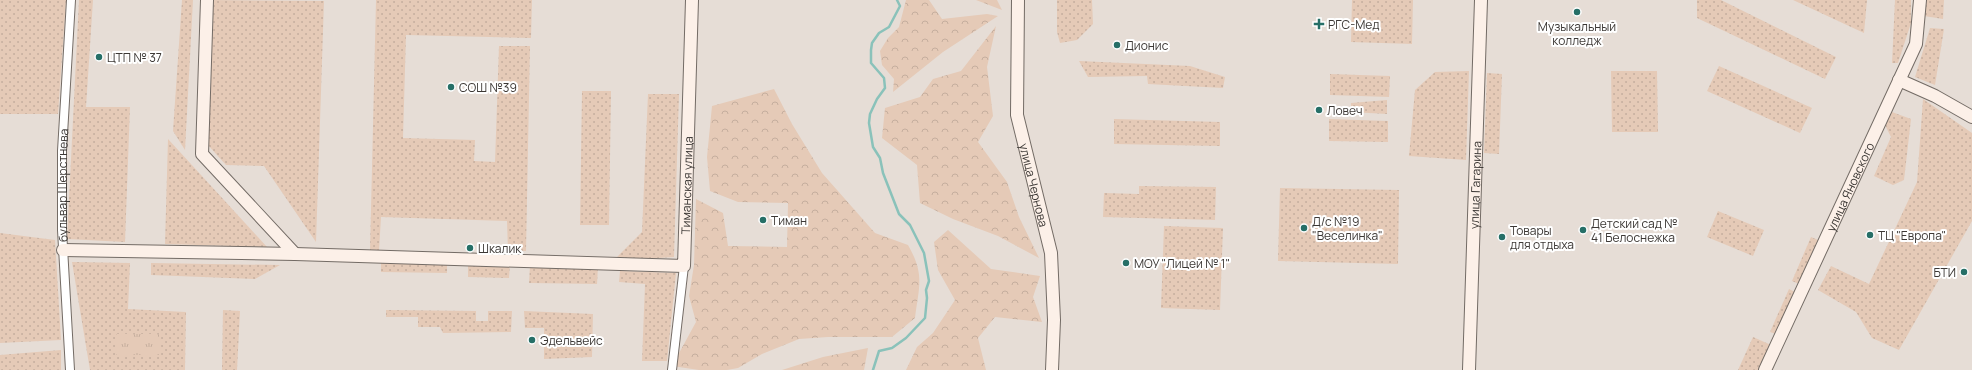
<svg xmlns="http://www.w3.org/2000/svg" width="1972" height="370" font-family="Manrope,sans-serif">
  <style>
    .grass { fill: url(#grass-dots) }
    .forest { fill: url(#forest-crowns) }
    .park { fill: url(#park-tufts) }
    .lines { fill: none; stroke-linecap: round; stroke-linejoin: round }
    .stream { stroke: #8ac2ba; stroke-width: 2.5 }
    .street-casing { stroke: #736b65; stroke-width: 10 }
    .secondary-casing { stroke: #736b65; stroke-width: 14 }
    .street { stroke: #fff; stroke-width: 8 }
    .secondary { stroke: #fcf0e8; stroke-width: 12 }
    .poi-dot { fill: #266f67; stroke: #fff; stroke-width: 1.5 }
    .labels { text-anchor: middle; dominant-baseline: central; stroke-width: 4; stroke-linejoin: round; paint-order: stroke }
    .poi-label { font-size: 12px; fill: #3c3835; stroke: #fff; text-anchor: start }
    .street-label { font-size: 12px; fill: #3c3835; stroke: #fff }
  </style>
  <defs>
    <pattern id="grass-dots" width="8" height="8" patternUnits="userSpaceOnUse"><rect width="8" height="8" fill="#e5cab7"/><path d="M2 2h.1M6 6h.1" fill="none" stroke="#c5ae9e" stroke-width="1.8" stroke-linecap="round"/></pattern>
    <pattern id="forest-crowns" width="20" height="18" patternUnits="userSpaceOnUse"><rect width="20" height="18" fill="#e5cab7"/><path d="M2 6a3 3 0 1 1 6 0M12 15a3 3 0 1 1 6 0" fill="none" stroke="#c5ae9e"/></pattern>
    <pattern id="park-tufts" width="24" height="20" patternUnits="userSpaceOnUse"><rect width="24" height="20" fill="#e5cab7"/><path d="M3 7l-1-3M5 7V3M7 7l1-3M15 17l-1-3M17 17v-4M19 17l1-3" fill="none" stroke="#c5ae9e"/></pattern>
  </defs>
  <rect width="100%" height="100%" fill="#e6ddd6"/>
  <g class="grass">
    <polygon points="0,0 66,0 58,114 0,114"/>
    <polygon points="79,0 93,0 86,107 130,107 125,242 67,239"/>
    <polygon points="182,0 193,0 185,150 173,131"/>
    <polygon points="211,0 324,1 316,242 264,166 226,165 207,144"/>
    <polygon points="376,0 532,0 531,38 406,35 403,138 475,140 474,161 495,162 499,46 530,46 526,251 508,251 507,221 381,217 379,251 370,251"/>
    <polygon points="1057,0 1092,0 1093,24 1077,40 1060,43 1057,32"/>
    <polygon points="1352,0 1413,0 1412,44 1351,42"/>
    <polygon points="1697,0 1721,0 1836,57 1825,79 1697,18"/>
    <polygon points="1793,0 1867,0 1864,33"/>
    <polygon points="1895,0 1911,0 1911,23 1898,63 1892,63"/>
    <polygon points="1925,0 1944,0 1943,19 1924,16"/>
    <polygon points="1930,28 1944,29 1935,85 1915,77"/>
    <polygon points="1079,61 1190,66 1225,77 1223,88 1148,84 1147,76 1088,77"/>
    <polygon points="1719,66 1812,108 1800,133 1707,91"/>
    <polygon points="1469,71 1466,160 1409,156 1415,90 1435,72"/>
    <polygon points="1611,71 1657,71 1658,132 1612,132"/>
    <polygon points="1487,73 1502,74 1499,154 1484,153"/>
    <polygon points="1330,74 1390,76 1389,97 1330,95"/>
    <polygon points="582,91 611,91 609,225 580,225"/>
    <polygon points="648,94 679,94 674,257 613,261 642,232"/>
    <polygon points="1923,99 1972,133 1972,221 1899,350 1872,338 1856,312 1818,290 1831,266 1869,284 1917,182"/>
    <polygon points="1387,100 1387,114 1351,112 1351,103"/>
    <polygon points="1892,112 1911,119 1904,180 1893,185 1874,176 1891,137 1885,125"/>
    <polygon points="1114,119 1220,122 1220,146 1114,144"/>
    <polygon points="1329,119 1388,121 1388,142 1329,141"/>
    <polygon points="168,139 267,247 165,244"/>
    <polygon points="1139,186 1216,187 1215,220 1103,217 1104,193 1139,194"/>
    <polygon points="1280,188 1399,190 1398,264 1278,261"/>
    <polygon points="1718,211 1764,230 1753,256 1707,237"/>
    <polygon points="1164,226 1223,228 1220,310 1161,308"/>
    <polygon points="0,233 55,240 61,340 0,343"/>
    <polygon points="1811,237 1818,240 1799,284 1792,281"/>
    <polygon points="72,262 130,263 128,309 186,312 185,370 90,370"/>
    <polygon points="381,262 447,263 447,273 381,272"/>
    <polygon points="468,262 510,264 509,278 468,277"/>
    <polygon points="151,263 280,265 255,279 151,275"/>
    <polygon points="530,266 598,267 597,284 529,283"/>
    <polygon points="620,271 676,273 667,361 642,361 645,284 619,282"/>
    <polygon points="1789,289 1795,292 1776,334 1770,332"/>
    <polygon points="223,310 240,311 237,370 222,370"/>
    <polygon points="386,310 476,311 476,321 488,321 488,311 512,311 511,332 443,333 440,327 418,327 418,317 386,317"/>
    <polygon points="524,311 593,314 592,357 544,359 544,328 525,328"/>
    <polygon points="1753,337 1771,345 1760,370 1738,370"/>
    <polygon points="61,350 61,370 0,370 0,355"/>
  </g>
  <g class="forest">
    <polygon points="906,0 929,0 942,19 987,14 998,16 943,52 893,92 894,79 882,65 880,51 888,38 899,27"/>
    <polygon points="976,0 997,0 1002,10"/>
    <polygon points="996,26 987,67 993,116 978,142 1007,182 1019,217 1039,258 998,236 953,219 920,203 917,165 882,138 885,108 920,97 933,79 961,71"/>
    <path d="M774,89L792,124L822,173L875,233L908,245C925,275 919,285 915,318L892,337H828L799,339L762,354L738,368L727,370H699L672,366L696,322L689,296L694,265L696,199L723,213L728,246L787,247L788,203L738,202L710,191L707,157L712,106Z"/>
    <polygon points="948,230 991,269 1040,276 1033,297 1042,322 995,317 978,338 986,370 906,370 917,347 933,333 955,300 938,270 934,242"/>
    <polygon points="868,348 864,370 782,370 823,357"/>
  </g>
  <rect class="park" x="116" y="334" width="43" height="21"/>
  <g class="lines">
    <polyline class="stream" points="873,370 879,351 892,348 906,338 925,318 927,298 926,290 929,281 924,253 910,225 899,214 883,173 880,158 873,147 869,123 870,114 877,99 885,88 884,78 871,63 871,50 872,43 879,33 889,27 900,6 897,0"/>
    <g class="street-casing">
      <g id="street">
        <path id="s1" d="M70,370L62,230V151L71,0"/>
        <polyline points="672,370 684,266"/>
      </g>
    </g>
    <g class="secondary-casing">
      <g id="secondary">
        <polyline points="207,0 202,154 295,254"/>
        <path id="s2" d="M1018,0L1017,115L1051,253L1054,320L1052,370"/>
        <polyline points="1899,80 1935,96 1972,117"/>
        <path id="s3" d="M63,250L295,254L684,266L692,0"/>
        <path id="s4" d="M1469,370L1481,0"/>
        <path id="s5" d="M1765,370L1916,44L1920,0"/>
      </g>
    </g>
    <use href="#street" class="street"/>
    <use href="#secondary" class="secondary"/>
  </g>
  <g class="poi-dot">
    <circle cx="1577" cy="12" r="4"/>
    <path d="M1317 18h4v4h4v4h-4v4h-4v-4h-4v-4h4z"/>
    <circle cx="1117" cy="45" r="4"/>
    <circle cx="99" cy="57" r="4"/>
    <circle cx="451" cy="87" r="4"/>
    <circle cx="1319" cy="110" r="4"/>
    <circle cx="763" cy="220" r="4"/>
    <circle cx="1304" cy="228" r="4"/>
    <circle cx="1583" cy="230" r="4"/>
    <circle cx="1870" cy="235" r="4"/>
    <circle cx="1502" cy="237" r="4"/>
    <circle cx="470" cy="248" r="4"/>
    <circle cx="1126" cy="263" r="4"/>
    <circle cx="1964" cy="272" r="4"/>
    <circle cx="532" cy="340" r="4"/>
  </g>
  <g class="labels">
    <g class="poi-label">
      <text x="1328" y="24">РГС-Мед</text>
      <text x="1577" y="26" text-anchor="middle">Музыкальный<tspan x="1577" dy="14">колледж</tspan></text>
      <text x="1125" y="45">Дионис</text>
      <text x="107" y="57">ЦТП № 37</text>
      <text x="459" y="87">СОШ №39</text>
      <text x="1327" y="110">Ловеч</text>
      <text x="771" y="220">Тиман</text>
      <text x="1312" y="221">Д/с №19<tspan x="1312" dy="14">"Веселинка"</tspan></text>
      <text x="1591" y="223">Детский сад №<tspan x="1591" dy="14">41 Белоснежка</tspan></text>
      <text x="1510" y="230">Товары<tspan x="1510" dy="14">для отдыха</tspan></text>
      <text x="1878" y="235">ТЦ "Европа"</text>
      <text x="478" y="248">Шкалик</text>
      <text x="1134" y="263">МОУ "Лицей № 1"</text>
      <text x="1956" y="272" text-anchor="end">БТИ</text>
      <text x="540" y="340">Эдельвейс</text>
    </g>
    <g class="street-label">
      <text stroke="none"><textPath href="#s1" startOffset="185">бульвар Шерстнева</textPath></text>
      <text stroke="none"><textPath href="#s3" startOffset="702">Тиманская улица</textPath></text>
      <text stroke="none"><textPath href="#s2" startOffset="187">улица Чернова</textPath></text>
      <text stroke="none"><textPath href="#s4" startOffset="185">улица Гагарина</textPath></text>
      <text stroke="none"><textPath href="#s5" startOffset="202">улица Яновского</textPath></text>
    </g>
  </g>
</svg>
